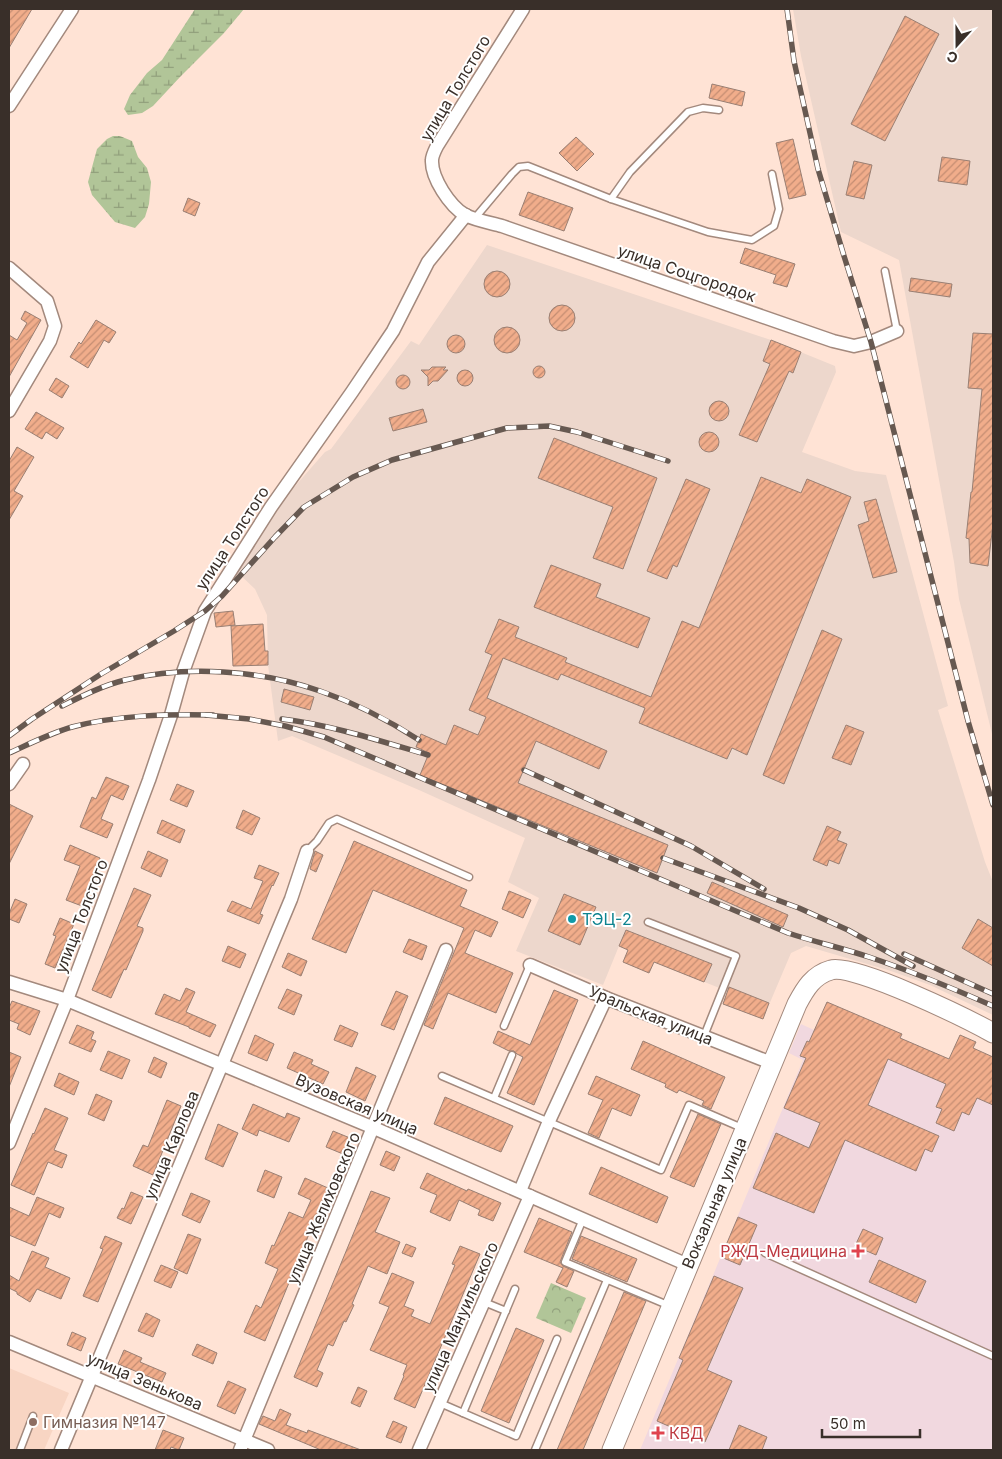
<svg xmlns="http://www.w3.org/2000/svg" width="1002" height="1459" font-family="Inter,sans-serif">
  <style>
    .built { fill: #f8d5c3 }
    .industrial { fill: #edd7cc }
    .medical { fill: #f1d8df }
    .wetland { fill: url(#wetland-marsh) }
    .park { fill: url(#park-crowns) }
    .building { fill: url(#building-hatch); stroke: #997f73 }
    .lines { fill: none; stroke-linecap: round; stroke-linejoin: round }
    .lane-casing { stroke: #a3897d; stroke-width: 9 }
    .street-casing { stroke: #a3897d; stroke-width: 15 }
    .secondary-casing { stroke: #a3897d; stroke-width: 21 }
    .lane { stroke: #fff; stroke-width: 6 }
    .street { stroke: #fff; stroke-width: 12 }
    .secondary { stroke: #fff; stroke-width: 19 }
    .rail-casing { stroke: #675951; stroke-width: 5.5 }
    .rail { stroke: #fff; stroke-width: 4; stroke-dasharray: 11; stroke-linecap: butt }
    .culture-dot { fill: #0f9aa8; stroke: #fff; stroke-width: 2 }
    .health-dot { fill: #e0444e; stroke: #fff; stroke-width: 2 }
    .education-dot { fill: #8d6e63; stroke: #fff; stroke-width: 2 }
    .labels { text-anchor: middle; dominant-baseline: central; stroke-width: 4; stroke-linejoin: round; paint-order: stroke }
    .street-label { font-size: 16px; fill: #392f29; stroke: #fff }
    .culture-label { font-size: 16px; fill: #0d838f; stroke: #fff; text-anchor: start }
    .health-label { font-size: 16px; fill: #be3a42; stroke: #fff; text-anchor: end }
    .education-label { font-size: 16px; fill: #785e54; stroke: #fff; text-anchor: start }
  </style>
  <defs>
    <pattern id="wetland-marsh" width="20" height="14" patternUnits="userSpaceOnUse" patternTransform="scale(1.25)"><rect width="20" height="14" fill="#b1c598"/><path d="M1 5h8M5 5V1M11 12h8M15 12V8" fill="none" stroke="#91a07c"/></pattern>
    <pattern id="park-crowns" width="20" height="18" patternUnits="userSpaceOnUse" patternTransform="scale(1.25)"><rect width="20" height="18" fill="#b1c598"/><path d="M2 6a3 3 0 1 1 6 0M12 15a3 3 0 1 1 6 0" fill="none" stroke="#91a07c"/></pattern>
    <pattern id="building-hatch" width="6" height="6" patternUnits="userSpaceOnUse" patternTransform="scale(1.25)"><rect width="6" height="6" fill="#f1ad8b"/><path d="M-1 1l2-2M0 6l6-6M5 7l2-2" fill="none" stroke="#c48d72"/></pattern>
  </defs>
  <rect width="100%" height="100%" fill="#ffe3d5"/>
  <polygon class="built" points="9,1368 69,1393 44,1450 9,1450"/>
  <g class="industrial">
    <polygon points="793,9 993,9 993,738 959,599 954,562 899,260 841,232 801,56"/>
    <polygon points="487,245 771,340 835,366 836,372 802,452 855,471 886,475 948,706 938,710 985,862 993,882 993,1015 930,985 891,971 806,946 791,953 763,1019 723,1004 727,992 722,989 654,962 649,973 623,962 628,950 619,946 603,985 516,951 539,898 508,882 525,838 419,790 292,736 278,741 268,665 267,615 255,589 236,571 275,509 325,452 331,449 411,341 419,345"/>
  </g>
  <polygon class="medical" points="827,1002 902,1034 901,1038 993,1078 993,1450 640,1450 803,1060 789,1053 801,1024 814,1030"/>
  <g class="wetland">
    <polygon points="195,9 244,9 224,33 180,77 153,106 142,113 128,115 124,109 130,95 147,73 162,60"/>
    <polygon points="113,136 120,136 132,141 138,157 147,168 151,182 149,204 145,217 135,228 115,222 92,195 88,182 97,149 107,139"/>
  </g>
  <polygon class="park" points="551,1283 586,1298 571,1333 536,1318"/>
  <g class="building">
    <polygon points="9,9 32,9 9,48"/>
    <polygon points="905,16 939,34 885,141 851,124"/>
    <polygon points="712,84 745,92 742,106 709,98"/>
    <polygon points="576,137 594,154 577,171 559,153"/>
    <polygon points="793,139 806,195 789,199 776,143"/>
    <polygon points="942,157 970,161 967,185 938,181"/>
    <polygon points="854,161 872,165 864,199 846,195"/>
    <polygon points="528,192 573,208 564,231 519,215"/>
    <polygon points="188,198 200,203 195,216 183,211"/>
    <polygon points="745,248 795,264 787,287 773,283 776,275 740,263"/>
    <circle cx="497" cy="284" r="13"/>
    <polygon points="911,278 952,284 950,297 909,291"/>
    <circle cx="562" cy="318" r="13"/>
    <polygon points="25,311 41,320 9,377 9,335 17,340 27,323 21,319"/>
    <polygon points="96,320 116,332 109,343 104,340 88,368 70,357 79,342 81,344"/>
    <circle cx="507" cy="340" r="13"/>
    <polygon points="973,333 993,334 993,524 988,566 970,563 969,539 966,538 971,492 972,492 982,389 968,388"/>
    <circle cx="456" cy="344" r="9"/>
    <polygon points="771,340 801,352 793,373 789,371 757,442 739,435 770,364 763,361"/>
    <circle cx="539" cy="372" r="6"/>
    <polygon points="432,367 446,367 443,370 448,370 438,381 433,381 428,386 428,377 421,370 429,370"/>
    <circle cx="465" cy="378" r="8"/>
    <circle cx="403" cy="382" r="7"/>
    <polygon points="56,378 69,386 62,398 49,390"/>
    <circle cx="719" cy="411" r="10"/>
    <polygon points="423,409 427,422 393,431 389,418"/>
    <polygon points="36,412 64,428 57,439 46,432 42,439 25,429"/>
    <circle cx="709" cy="442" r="10"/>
    <polygon points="554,438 657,478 623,569 593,558 613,507 538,478"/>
    <polygon points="17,447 34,457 14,491 23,496 9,520 9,461"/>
    <polygon points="761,477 801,493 807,479 851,497 747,755 732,748 727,759 639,723 645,708 561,674 558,680 503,658 487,698 607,751 599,769 536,741 518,783 668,845 657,873 420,775 429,753 416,747 421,734 446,745 454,725 478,735 486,717 469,710 492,655 485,652 499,619 519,627 515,637 567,658 565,662 651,697 682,621 699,628"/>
    <polygon points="686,479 710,489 677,567 673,565 667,579 647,571"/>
    <polygon points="876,499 897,572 873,578 858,525 869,521 864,502"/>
    <polygon points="551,565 601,584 596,597 650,618 638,648 534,607"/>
    <polygon points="233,611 235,625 216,627 214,613"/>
    <polygon points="263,624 265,651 268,651 268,665 233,666 231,626"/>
    <polygon points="822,630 842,639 784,784 763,775"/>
    <polygon points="284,689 314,697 310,710 281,702"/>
    <polygon points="846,725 864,732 851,765 832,758"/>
    <polygon points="106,777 129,786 123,800 111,795 101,819 113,824 107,838 80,827 92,797 96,799"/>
    <polygon points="177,784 194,791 187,807 170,800"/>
    <polygon points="9,804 33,816 9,864"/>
    <polygon points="243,810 260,818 252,835 236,828"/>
    <polygon points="162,820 185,830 180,843 157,833"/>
    <polygon points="827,826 841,832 837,840 847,844 839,864 829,860 827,866 813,860"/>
    <polygon points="354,841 467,890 460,906 498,922 491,937 475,930 465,953 513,973 496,1013 448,993 433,1029 424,1025 464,928 373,890 346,953 312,939"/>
    <polygon points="70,845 100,858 82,906 66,900 80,866 64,860"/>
    <polygon points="148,851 168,860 161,877 141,868"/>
    <polygon points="315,851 323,855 316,872 310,869"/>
    <polygon points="259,865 279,873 273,886 272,885 260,914 263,915 259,924 227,911 232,901 251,909 263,881 254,878"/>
    <polygon points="712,882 788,915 783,927 707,893"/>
    <polygon points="134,888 151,895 137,926 143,928 143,931 126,970 124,969 111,998 92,990"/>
    <polygon points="509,891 531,900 523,918 502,909"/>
    <polygon points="564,894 596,907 580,945 548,931"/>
    <polygon points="15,899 27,904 19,923 9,919 9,914"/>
    <polygon points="60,918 74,924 55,968 45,964 56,936 53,935"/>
    <polygon points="978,919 993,928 993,966 962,948"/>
    <polygon points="626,930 712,964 704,982 654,962 649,973 623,962 628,950 619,946"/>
    <polygon points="409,939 427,946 422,960 403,952"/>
    <polygon points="228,946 246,954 240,968 222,961"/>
    <polygon points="288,953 307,961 301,976 282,967"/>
    <polygon points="729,987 769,1003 763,1019 723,1004"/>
    <polygon points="186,988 195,992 186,1012 216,1025 210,1037 189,1028 189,1027 155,1014 164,994 180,1001"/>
    <polygon points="287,989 302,995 294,1015 278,1008"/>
    <polygon points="554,990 578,1000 534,1105 507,1093 523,1057 517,1054 514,1051 509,1051 493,1043 498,1031 530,1045"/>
    <polygon points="396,991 408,996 394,1030 381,1025"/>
    <polygon points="12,1001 40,1011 30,1035 17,1029 19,1024 9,1020 9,1008"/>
    <polygon points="827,1002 902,1034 900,1038 949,1059 960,1035 976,1042 973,1048 993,1057 993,1105 977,1098 969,1115 962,1112 954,1131 936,1123 942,1109 936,1107 946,1084 888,1059 868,1105 939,1136 932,1152 925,1149 916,1171 845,1140 814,1213 753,1188 776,1133 809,1148 820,1123 784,1108 806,1058 800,1056 807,1041 809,1042"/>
    <polygon points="77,1025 94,1032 91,1039 96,1041 91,1052 69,1043"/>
    <polygon points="340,1025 358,1033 352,1047 334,1040"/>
    <polygon points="255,1035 274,1044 267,1061 248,1053"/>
    <polygon points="643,1041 725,1077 711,1109 702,1105 704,1101 679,1090 677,1093 665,1087 666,1084 631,1069"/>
    <polygon points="108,1051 130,1060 122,1079 100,1070"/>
    <polygon points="9,1052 21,1057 9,1087"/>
    <polygon points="294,1052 313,1060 311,1064 329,1072 323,1084 287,1068"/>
    <polygon points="154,1057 167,1063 161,1078 148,1072"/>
    <polygon points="356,1067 376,1076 365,1101 346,1092"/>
    <polygon points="59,1073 79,1082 74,1095 54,1086"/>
    <polygon points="596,1076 640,1095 631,1116 612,1108 599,1138 588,1133 603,1100 588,1094"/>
    <polygon points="96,1094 112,1101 104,1121 88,1114"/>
    <polygon points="445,1097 513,1126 501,1152 434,1124"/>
    <polygon points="167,1100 181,1106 153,1175 133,1166 143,1145 148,1147"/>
    <polygon points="253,1104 285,1118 287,1113 300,1118 289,1142 259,1130 257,1136 242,1129"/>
    <polygon points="45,1108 68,1118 54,1150 67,1155 62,1168 48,1162 34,1195 11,1185 33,1133 34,1134"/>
    <polygon points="698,1114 721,1124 694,1187 670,1177"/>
    <polygon points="218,1124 238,1133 223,1167 205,1159"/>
    <polygon points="333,1131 350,1138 343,1154 326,1147"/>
    <polygon points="386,1151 400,1157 394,1171 380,1165"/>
    <polygon points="601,1167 668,1197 657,1223 589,1194"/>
    <polygon points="265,1170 282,1177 274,1198 257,1191"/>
    <polygon points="427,1173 467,1191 468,1189 501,1203 493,1221 478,1215 480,1210 459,1200 450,1221 430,1212 437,1195 420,1188"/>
    <polygon points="305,1178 328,1188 265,1341 244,1332 256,1305 261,1308 278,1269 265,1263 272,1245 274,1246 289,1212 303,1218 311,1200 298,1194"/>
    <polygon points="371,1191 390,1198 375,1232 400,1242 387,1274 368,1266 352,1304 354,1305 346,1322 344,1321 333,1346 328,1344 317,1370 323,1373 317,1387 294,1377"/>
    <polygon points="131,1192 143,1197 131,1224 117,1218 122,1208 124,1209"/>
    <polygon points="191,1193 210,1201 200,1223 182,1215"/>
    <polygon points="37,1197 64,1208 60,1218 49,1213 35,1246 9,1235 9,1207 29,1216"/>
    <polygon points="738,1217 757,1225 740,1265 721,1257"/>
    <polygon points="539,1218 572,1232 560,1262 563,1266 574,1271 567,1287 556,1282 563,1268 524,1252"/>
    <polygon points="863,1229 883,1238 876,1255 855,1246"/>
    <polygon points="188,1234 201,1239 187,1274 174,1268"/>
    <polygon points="105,1236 122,1243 98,1302 83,1296 103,1249 100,1248"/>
    <polygon points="581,1236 637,1259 627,1282 572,1259"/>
    <polygon points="406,1244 416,1248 412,1257 402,1253"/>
    <polygon points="460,1246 480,1254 415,1408 394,1399 404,1376 403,1375 407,1365 370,1350 389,1307 379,1303 392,1273 414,1282 404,1306 414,1310 411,1316 430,1324 455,1265 452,1264"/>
    <polygon points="32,1251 49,1258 45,1267 70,1278 61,1299 37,1289 30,1302 17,1294 17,1292 9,1288 9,1275 19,1281"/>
    <polygon points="879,1260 926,1281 916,1303 869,1282"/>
    <polygon points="161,1265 178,1272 171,1288 154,1281"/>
    <polygon points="714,1276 743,1288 707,1370 732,1381 705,1442 657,1421 683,1360 679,1358"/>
    <polygon points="624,1292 646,1301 583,1450 557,1450"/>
    <polygon points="146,1313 160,1320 153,1337 138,1331"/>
    <polygon points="516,1328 544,1340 509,1423 481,1411"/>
    <polygon points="72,1332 86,1338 81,1351 67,1345"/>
    <polygon points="197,1344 217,1353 213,1364 192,1355"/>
    <polygon points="124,1350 142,1358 140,1362 166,1373 162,1382 118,1364"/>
    <polygon points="228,1381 246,1389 235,1414 217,1406"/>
    <polygon points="358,1387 367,1391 360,1407 351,1403"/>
    <polygon points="280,1409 291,1414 286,1425 307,1433 308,1430 361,1450 321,1450 259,1424 263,1416 275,1421"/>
    <polygon points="393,1421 407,1427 401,1443 386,1437"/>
    <polygon points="739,1425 767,1437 762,1450 729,1450"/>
    <polygon points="163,1430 184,1438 179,1450 171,1447 170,1450 155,1450"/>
  </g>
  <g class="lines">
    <g class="lane-casing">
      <g id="lane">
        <polyline points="611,199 630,172 688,112 703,108 719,110"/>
        <polyline points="475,218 512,174 519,167 528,166 611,199 708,232 752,240 774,226 779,209 772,174"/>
        <polyline points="885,271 897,331"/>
        <polyline points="307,851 317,841 329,823 337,819 469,877"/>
        <polyline points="648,922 736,956 704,1036"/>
        <polyline points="504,1026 530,965"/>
        <polyline points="442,1076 661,1170 689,1105 742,1128"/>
        <polyline points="494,1098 512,1055"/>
        <polyline points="583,1219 565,1262 670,1306"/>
        <polyline points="765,1253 993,1356"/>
        <polyline points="484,1302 506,1311"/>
        <polyline points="440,1403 516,1436 557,1339"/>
        <polyline points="463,1413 515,1289"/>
        <polyline points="20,1450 33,1416"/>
        <polyline points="535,1450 607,1280"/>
      </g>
    </g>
    <g class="street-casing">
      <g id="street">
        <path d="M523,9L437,146C435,150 432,156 432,160C431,178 450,206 465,215C475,220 491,223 502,226L833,341L854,346L871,342L897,331"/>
        <polyline points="9,106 72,9"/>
        <polyline points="9,268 47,301 55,326 50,341 9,411"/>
        <polyline points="9,784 23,764"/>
        <polyline points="530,965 606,998 774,1064"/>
        <polyline points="9,982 67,1000 374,1128 688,1265"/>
        <polyline points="9,1143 67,1000 149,780 171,715 183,672 205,611 271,507 352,392 393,331 428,262 466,215"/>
        <polyline points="520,1191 549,1121 606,998"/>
        <polyline points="9,1342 268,1450"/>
        <polyline points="61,1450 291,899 307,851"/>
        <polyline points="240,1450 446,950"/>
        <polyline points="419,1450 530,1196"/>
      </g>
    </g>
    <g class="secondary-casing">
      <path id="secondary" d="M612,1450L797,1004C805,989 813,975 831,970C854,963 968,1019 993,1033"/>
    </g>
    <use href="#lane" class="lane"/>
    <use href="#street" class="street"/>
    <use href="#secondary" class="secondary"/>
    <g class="rail-casing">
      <g id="rail">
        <polyline points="787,9 794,61 818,169 844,256 871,342 968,721 993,805"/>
        <path d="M62,706C82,696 104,685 125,680C187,665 260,670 320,691C355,703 388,720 419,740"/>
        <path d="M206,715L249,719L285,726L324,737L788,933C815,942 842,948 869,957C911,971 952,988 993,1006"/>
        <path d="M282,719C332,725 380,741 428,755"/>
        <polyline points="9,736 32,719 101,674 174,631 205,611 222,596 275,537 304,507 353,477 392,460 507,428 549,426 577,432 668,461"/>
        <path d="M9,753C29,744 51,733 72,727C118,715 166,714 213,715"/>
        <polyline points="524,770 691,846 764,889"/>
        <polyline points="663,858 799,908 848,930 913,966"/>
        <polyline points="904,954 993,994"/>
      </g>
    </g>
    <use href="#rail" class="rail"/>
  </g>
  <circle class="culture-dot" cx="572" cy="919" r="5"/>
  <g class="health-dot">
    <path d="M855.5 1243.5h5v5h5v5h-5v5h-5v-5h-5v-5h5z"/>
    <path d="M655.5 1425.5h5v5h5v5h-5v5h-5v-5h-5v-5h5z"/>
  </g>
  <circle class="education-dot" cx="33" cy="1422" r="5"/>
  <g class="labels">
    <g class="street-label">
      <text transform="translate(455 88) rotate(-59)">улица Толстого</text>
      <text transform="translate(687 273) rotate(19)">улица Соцгородок</text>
      <text transform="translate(232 538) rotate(-57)">улица Толстого</text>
      <text transform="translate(81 916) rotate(-69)">улица Толстого</text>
      <text transform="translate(651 1015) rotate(22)">Уральская улица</text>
      <text transform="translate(357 1104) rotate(23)">Вузовская улица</text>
      <text transform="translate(171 1145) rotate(-67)">улица Карлова</text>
      <text transform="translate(714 1203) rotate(-67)">Вокзальная улица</text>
      <text transform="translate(323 1208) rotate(-67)">улица Желиховского</text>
      <text transform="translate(460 1317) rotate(-66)">улица Мануильского</text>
      <text transform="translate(145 1381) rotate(23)">улица Зенькова</text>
    </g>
    <g class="culture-label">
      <text x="582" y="919">ТЭЦ-2</text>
    </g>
    <g class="health-label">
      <text x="847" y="1251">РЖД-Медицина</text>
      <text x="669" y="1433" text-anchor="start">КВД</text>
    </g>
    <g class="education-label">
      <text x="43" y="1422">Гимназия №147</text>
    </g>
  </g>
  <rect width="1002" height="1459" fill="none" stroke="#392f29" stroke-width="20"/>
  <g transform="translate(957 45) rotate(201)" stroke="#ffffff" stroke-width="4" paint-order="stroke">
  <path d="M0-4L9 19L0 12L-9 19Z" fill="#392f29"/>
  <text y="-8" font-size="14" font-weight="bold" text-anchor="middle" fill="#392f29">С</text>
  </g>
  <path d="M822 1429v8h98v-8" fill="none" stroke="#392f29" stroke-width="2.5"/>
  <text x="830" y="1429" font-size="15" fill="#392f29" stroke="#ffffff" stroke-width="4" paint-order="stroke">50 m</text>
</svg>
